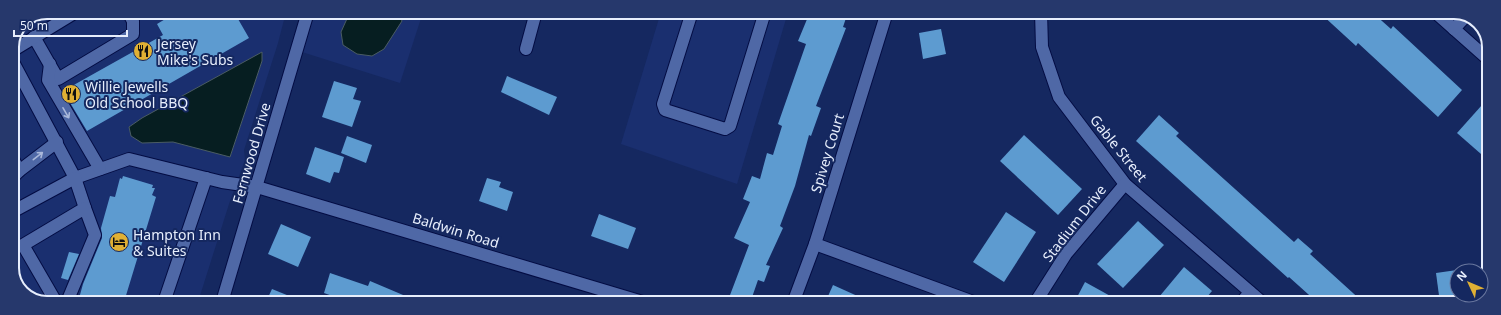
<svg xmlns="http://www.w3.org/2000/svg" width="1501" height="315" font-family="'Noto Sans',sans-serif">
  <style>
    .built { fill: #1a2f6f }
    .water { fill: #061e21; stroke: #4a5c63 }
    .building { fill: #5d9bd0 }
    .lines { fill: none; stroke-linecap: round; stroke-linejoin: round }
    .minor-casing { stroke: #030c43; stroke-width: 14 }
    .minor { stroke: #4f68a6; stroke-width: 12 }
    .oneway { stroke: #aab8da }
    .labels { text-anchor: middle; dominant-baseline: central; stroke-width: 4; stroke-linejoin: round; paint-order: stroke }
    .poi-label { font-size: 14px; fill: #e7eefc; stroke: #152860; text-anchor: start }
    .street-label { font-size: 14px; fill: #e7eefc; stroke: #152860 }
    .rim { fill: none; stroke: #e7eefc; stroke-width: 2 }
  </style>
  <rect width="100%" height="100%" fill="#152860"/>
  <g class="built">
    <polygon points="47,12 286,12 278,43 244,150 245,160 229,204 198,302 40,302 21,291 12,273 12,46 22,22"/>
    <polygon points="315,12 423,12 400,83 302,52"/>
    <polygon points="661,12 788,12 737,184 621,144"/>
  </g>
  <g class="water">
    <polygon points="350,12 398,12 402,21 384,49 372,56 357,54 343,45 341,32"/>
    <polygon points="262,52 262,61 230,157 173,142 142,143 131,136 129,127 142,118"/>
  </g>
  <g class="building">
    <polygon points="177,12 234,12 249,38 87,131 63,91 163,35 157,24"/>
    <polygon points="810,12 848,12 843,27 846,28 816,106 821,108 811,136 809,135 795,186 780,226 783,228 766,265 770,266 764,282 758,280 750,303 727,303 749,245 734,238 750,202 743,199 752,176 760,179 767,153 773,155 782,126 778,124 806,44 798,41"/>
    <polygon points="1320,13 1373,13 1391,29 1393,26 1462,90 1438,117 1358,43 1356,46"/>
    <polygon points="941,29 946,54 923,59 919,33"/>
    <polygon points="507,76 557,97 549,115 501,92"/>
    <polygon points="334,81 357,88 353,99 361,101 352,127 322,117"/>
    <polygon points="1482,105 1489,111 1489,161 1457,133"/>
    <polygon points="1159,115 1179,133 1176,136 1294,242 1298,238 1313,251 1310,254 1364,303 1318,303 1289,277 1288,278 1136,141"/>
    <polygon points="1024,135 1082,189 1058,215 1000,161"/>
    <polygon points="347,136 372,145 366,163 341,153"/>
    <polygon points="315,147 344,157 339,173 334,172 330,183 306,174"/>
    <polygon points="123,176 153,185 152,188 155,188 152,195 156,197 124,302 78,302 83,284 102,238 101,228 110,196 115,197 120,178 122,179"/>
    <polygon points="487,178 501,182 499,187 513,192 507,211 479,201"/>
    <polygon points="1006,212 1036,232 1004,282 973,262"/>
    <polygon points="599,214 636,228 628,249 591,236"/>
    <polygon points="1138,221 1164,245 1123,288 1097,264"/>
    <polygon points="281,224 311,237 298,267 268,254"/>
    <polygon points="69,252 79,254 68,280 61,278"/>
    <polygon points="1184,267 1212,291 1202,303 1154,303"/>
    <polygon points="1457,270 1457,302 1440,303 1436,273"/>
    <polygon points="330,273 368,286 370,281 422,303 352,303 324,293"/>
    <polygon points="1085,282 1123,303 1074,303"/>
    <polygon points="833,285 873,303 825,303"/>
    <polygon points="272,289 304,302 266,302"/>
  </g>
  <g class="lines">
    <g class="minor-casing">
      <g id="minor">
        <polyline points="692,12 663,104 665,110 725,129 730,126 765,12"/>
        <polyline points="1041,12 1042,47 1059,97 1125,184 1263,303"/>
        <polyline points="1436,13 1489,60"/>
        <polyline points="1454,29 1466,16"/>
        <polyline points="34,37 58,79 133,34 133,21 128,12"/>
        <polyline points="526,49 536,12"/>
        <polyline points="12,51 76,12"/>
        <polyline points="12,60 75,178 129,159 222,182 257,187 646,303"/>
        <polyline points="50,64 48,80 100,169"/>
        <polyline points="12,157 19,171"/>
        <polyline points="12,178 19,171 57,142"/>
        <polyline points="12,212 75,178 85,208"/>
        <polyline points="815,244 976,303"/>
        <polyline points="56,302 23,245 85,208 95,235 67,302"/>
        <polyline points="164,302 206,178"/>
        <polyline points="222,302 308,12"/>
        <polyline points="793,303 815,244 887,12"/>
        <polyline points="1035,303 1066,254 1125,184"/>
        <polyline points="1241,303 1250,292"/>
      </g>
    </g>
    <use href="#minor" class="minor"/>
  </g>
  <defs><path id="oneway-shaft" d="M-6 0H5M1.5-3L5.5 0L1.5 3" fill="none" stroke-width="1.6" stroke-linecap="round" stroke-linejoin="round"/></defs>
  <g class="oneway">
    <use href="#oneway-shaft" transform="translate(66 113) rotate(60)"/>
    <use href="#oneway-shaft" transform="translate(38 156) rotate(-38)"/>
  </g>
  <defs>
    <g id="restaurant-disc" transform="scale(1)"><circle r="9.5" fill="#e0b034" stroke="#152860"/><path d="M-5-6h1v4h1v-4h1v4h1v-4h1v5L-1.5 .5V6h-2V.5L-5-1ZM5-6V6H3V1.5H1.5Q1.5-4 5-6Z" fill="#111"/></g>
    <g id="hotel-disc" transform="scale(1)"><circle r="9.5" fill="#e0b034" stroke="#152860"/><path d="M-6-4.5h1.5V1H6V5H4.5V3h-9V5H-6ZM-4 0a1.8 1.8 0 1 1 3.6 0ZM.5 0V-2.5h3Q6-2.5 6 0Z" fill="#111"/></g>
  </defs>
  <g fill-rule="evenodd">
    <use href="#restaurant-disc" x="143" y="51"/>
    <use href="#restaurant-disc" x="71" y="94"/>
    <use href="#hotel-disc" x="119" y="242"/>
  </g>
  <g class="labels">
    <g class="poi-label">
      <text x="157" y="43">Jersey<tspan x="157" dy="16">Mike's Subs</tspan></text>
      <text x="85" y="86">Willie Jewells<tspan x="85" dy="16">Old School BBQ</tspan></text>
      <text x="133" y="234">Hampton Inn<tspan x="133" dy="16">&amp; Suites</tspan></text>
    </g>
    <g class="street-label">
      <text transform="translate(1119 148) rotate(51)">Gable Street</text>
      <text transform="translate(251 153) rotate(-74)">Fernwood Drive</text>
      <text transform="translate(827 153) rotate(-73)">Spivey Court</text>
      <text transform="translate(1074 223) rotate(-52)">Stadium Drive</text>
      <text transform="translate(456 230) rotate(17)">Baldwin Road</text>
    </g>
  </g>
  <path d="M0 0H1501V315H0ZM47 19H1454A28 28 0 0 1 1482 47V268A28 28 0 0 1 1454 296H47A28 28 0 0 1 19 268V47A28 28 0 0 1 47 19Z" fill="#26386c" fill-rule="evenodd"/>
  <path class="rim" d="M47 19H1454A28 28 0 0 1 1482 47V268A28 28 0 0 1 1454 296H47A28 28 0 0 1 19 268V47A28 28 0 0 1 47 19Z"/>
  <g transform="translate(1469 283) rotate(314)"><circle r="19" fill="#152860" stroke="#69779e"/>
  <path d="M0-3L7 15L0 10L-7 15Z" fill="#e0b034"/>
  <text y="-6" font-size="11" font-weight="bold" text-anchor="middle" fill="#e7eefc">N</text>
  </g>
  <path d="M14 30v6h113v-6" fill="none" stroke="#e7eefc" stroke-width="2"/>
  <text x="20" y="30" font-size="12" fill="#e7eefc" stroke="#152860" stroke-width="3" paint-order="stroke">50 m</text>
</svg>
